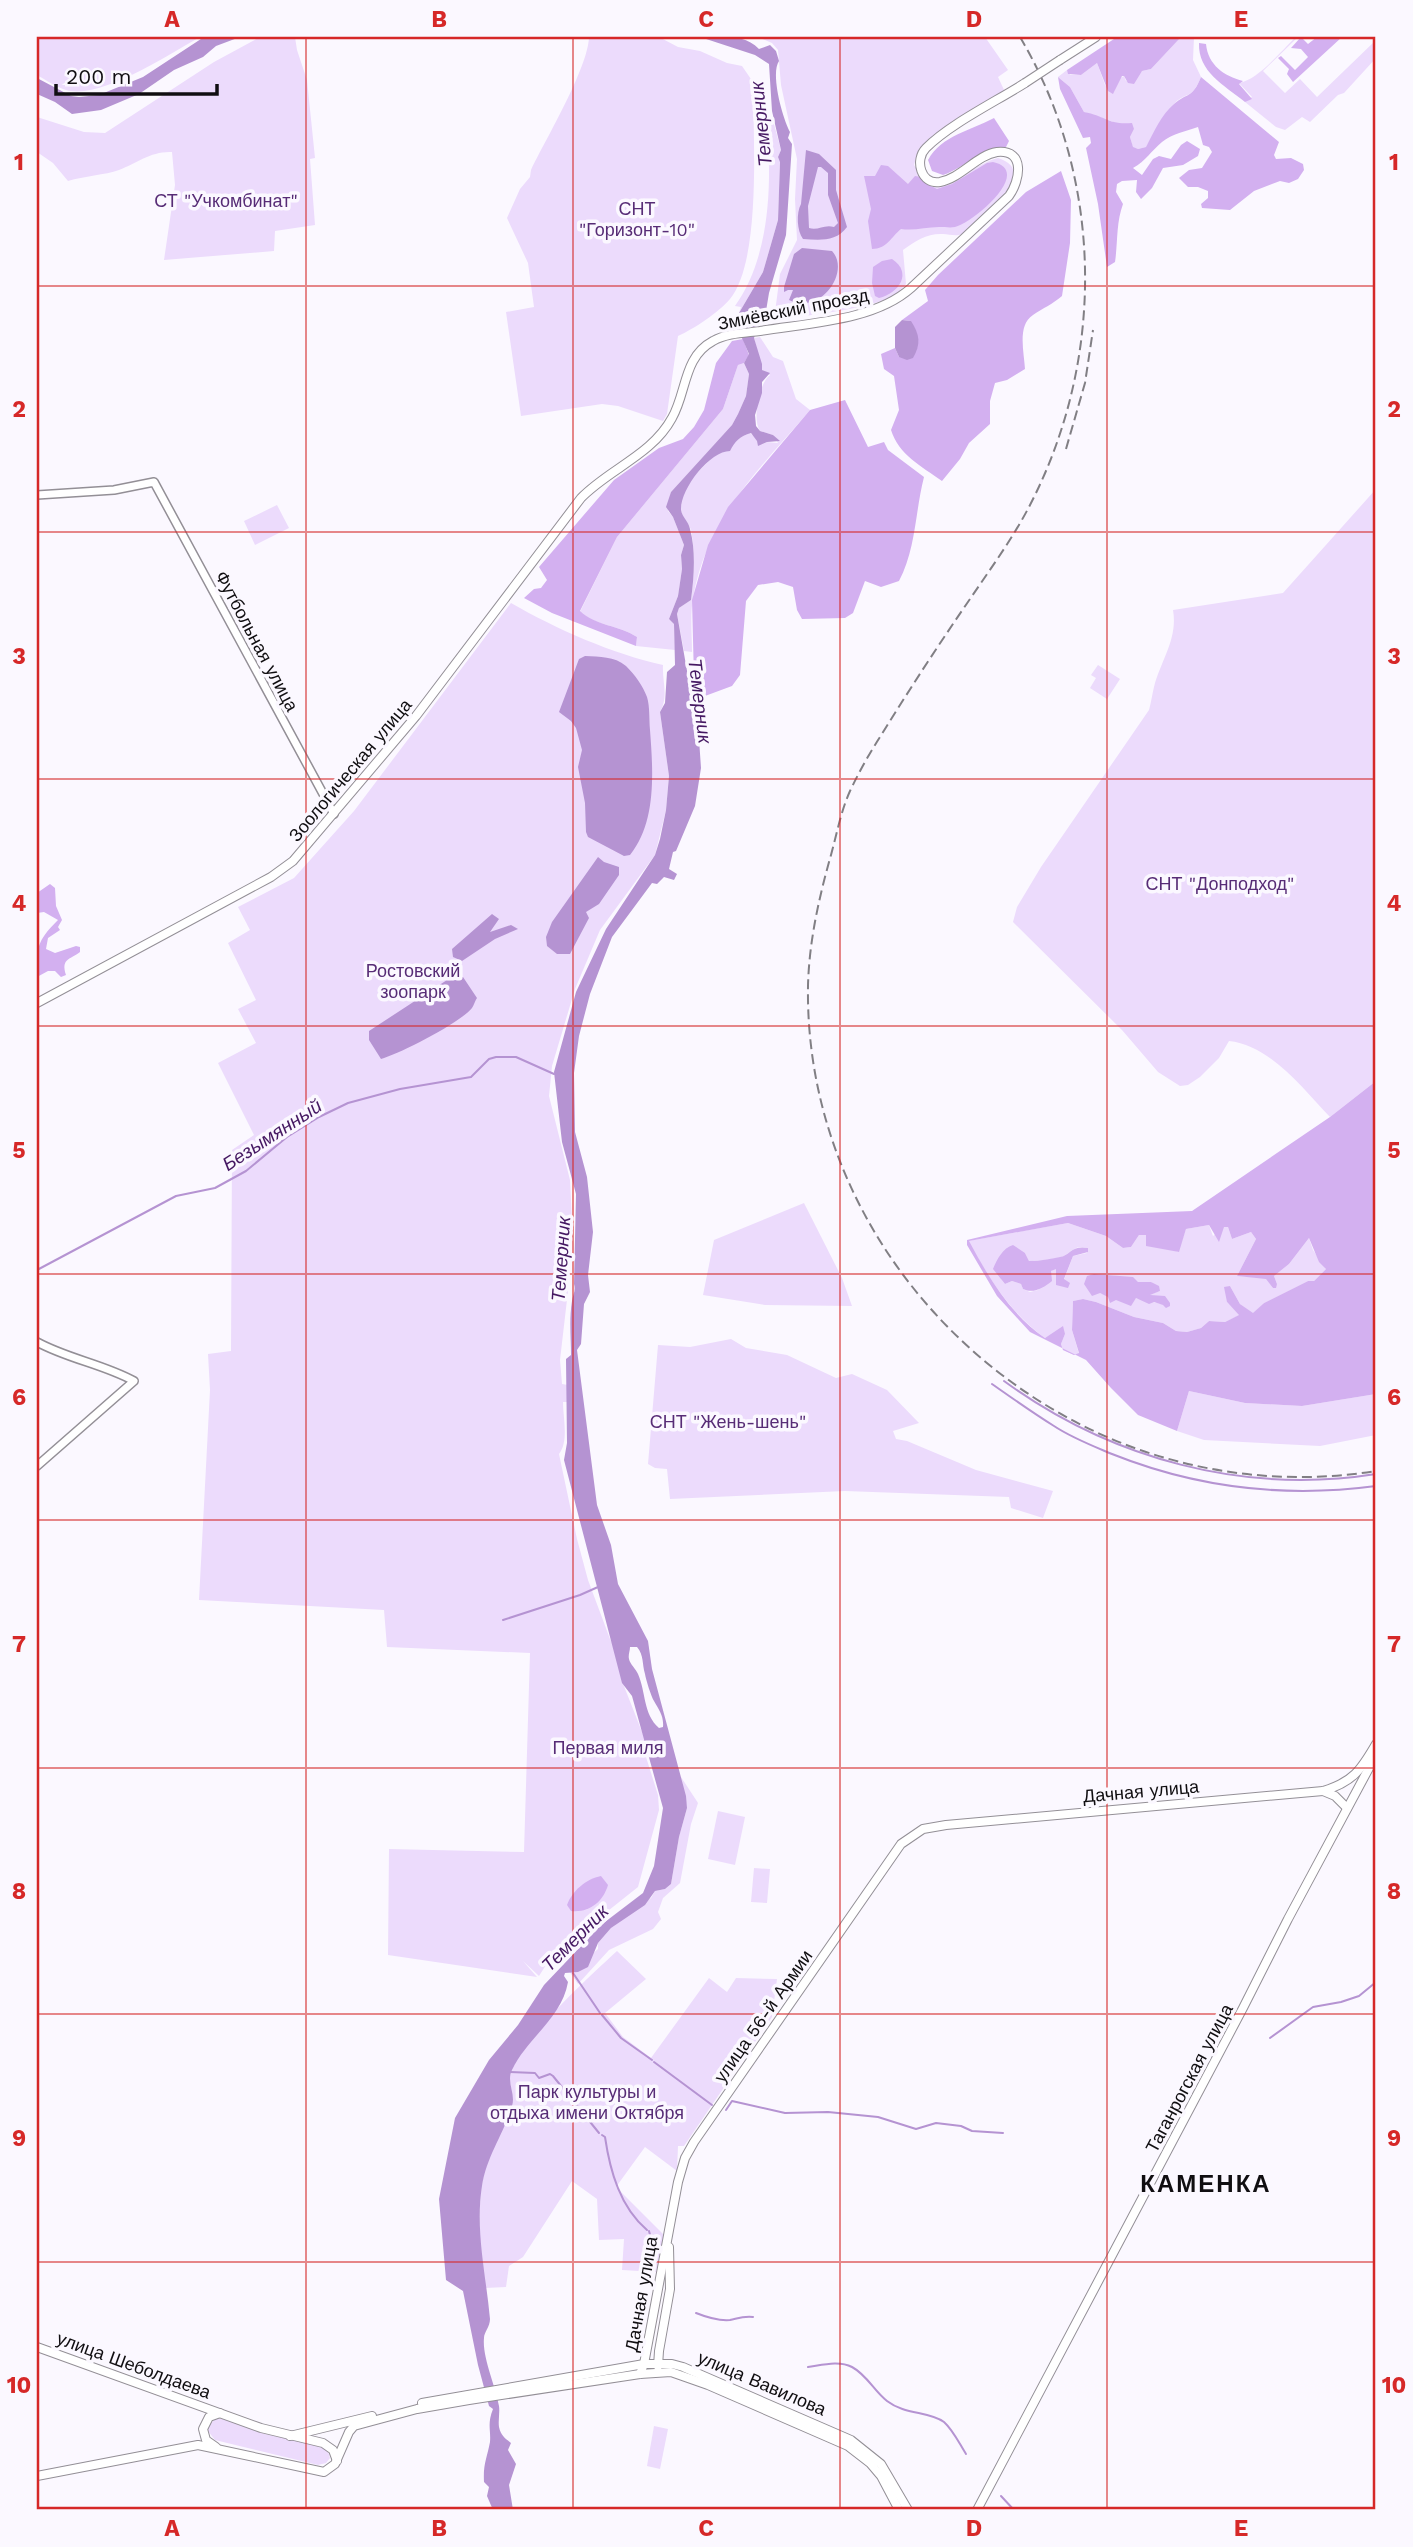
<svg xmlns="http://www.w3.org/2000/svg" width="1413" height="2547" font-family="'Work Sans',sans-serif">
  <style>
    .green { fill: #ecdbfc; fill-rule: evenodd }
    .forest { fill: #d3b0f0; fill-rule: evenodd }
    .water { fill: #b593d2; fill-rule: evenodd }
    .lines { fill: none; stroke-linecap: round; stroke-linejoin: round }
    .stream { stroke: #b593d2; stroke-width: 2 }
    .secondary-casing { stroke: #938f96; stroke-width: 10 }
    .primary-casing { stroke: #938f96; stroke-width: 10 }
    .secondary { stroke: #fff; stroke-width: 7 }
    .primary { stroke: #fff; stroke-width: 8 }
    .rail { stroke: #817f84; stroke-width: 2; stroke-dasharray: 10 5; stroke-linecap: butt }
    .primary-bridge-casing { stroke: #938f96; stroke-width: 10; stroke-linecap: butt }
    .primary-bridge { stroke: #fff; stroke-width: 8 }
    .grid { fill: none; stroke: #d62828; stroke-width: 2; stroke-opacity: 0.55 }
    .labels { text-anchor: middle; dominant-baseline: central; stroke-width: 7; stroke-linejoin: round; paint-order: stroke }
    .park-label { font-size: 18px; fill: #572c76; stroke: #fbf8ff }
    .street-label { font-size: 18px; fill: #100e11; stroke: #fbf8ff }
    .water-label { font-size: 19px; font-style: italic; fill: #451862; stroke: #fbf8ff }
    .district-label { font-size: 24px; font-weight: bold; letter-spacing: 2px; fill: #100e11; stroke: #fbf8ff }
    .neatline { fill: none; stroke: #d62828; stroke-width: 2.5 }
    .grid-label { font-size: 23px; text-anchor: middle; font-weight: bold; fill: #d62828 }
  </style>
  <rect width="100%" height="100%" fill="#fbf8ff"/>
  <g class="green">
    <path d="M37,37H200C169,54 101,100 66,90C56,87 46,80 37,75Z"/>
    <path d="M260,37H295L297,50L307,80L315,158L310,159L315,225L275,231L274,251L164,260L175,185L172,152C151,151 137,163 119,170C105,175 84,176 68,181L53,163L37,152V117L84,132L105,133L214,62Z"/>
    <path d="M589,37H659L678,47L700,51L727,63L742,66L753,82C753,133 762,260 730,299C719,312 694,329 678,336L667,414L663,421L618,406L602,404L521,416L506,312L534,307L528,263L507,218L520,189L530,177L531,170C546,139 588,68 589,37Z"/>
    <path d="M758,37H985L1008,70L998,77L1005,92L929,141L918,151L914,165L931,187C956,184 975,164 998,158C1035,170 998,201 984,215C978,221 968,234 959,235C954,236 948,234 943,234C928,233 915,241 903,250L906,284C902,288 898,293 894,295C873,309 802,316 774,320L780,274L797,240L795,199L797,159L781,85L778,50L772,43Z"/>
    <path d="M1181,37H1194L1193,60L1201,77C1191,101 1186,91 1174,104C1164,117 1155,133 1146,147L1138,149L1133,148L1130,137L1134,129L1084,112L1070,87L1058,77L1067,70L1070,75H1081L1097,63L1105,85L1114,92C1116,85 1118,78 1124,76L1126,81L1142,71L1151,69Z"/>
    <path d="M1296,37H1298L1263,71L1285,93L1300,79L1317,97L1376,40V58L1344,93L1338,95L1310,122L1302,117L1285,130L1276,127L1245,102L1252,97L1239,83C1258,80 1280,52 1296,37Z"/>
    <path d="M774,124L781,150L778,157L780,161L778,220L763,272L739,313L741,307L735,306C770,257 772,185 767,127Z"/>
    <path d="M760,337L773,357L783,361L796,399L810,410C759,470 707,517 693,598C690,615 692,635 692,652L684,651L677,614L679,608L691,600C694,577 695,552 691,530C689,523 682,518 681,511C677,482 722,448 745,435L750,433L763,444L767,442L778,443L773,435L760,431C752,419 759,383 770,375L762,370L754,338Z"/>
    <path d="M744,363L749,374L746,396L738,414L732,425L671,492L668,511L673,517L684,545L681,555L682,569L678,596L669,619L674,624L675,650L636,646L637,637C619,625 596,626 580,612L617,537L723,409L738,365Z"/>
    <path d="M1376,489V1081L1330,1117C1303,1089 1270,1045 1229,1041L1219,1058L1200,1077L1188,1085L1180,1086L1158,1072L1122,1030L1013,922L1017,907L1041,867L1149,710C1151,703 1152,695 1154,687C1161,660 1178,639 1173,610L1283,593Z"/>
    <polygon points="277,505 289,528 255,545 244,521"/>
    <path d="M511,603C556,629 613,654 663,665C662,682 669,696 660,712L669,776L666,810L655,855L600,930L575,989L552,1066L549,1096L570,1180L572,1222L568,1291L560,1360L562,1384L568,1385V1402H563C563,1418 569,1441 559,1454L577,1539L588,1580L610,1639L617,1652L622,1681L644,1737L646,1757L658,1795L659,1810L638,1887L589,1926L576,1943L573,1942L552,1969L546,1965L539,1976L523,1961L537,1977L388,1955L389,1849L524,1852L530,1653L387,1647L384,1610L199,1600L210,1390L208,1354L231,1351L232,1150L254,1135L218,1063L256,1043L238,1009L256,1000L228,943L250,930L238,907L294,878L354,811Z"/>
    <polygon points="1098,665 1120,679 1107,699 1090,688 1096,678 1091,675"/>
    <polygon points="804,1203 842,1278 852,1306 765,1305 703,1295 714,1240"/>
    <path d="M1068,1223L1106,1236L1123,1248L1131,1247L1139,1235H1146L1178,1252L1186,1229L1209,1225L1213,1236L1223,1227H1228L1232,1239L1251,1232L1256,1239L1237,1276L1266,1278L1273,1288L1277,1284L1274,1276L1289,1264L1309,1238L1313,1250L1326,1269L1314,1281H1308L1264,1303L1253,1314L1240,1304L1230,1286L1227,1302L1240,1315L1225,1322L1209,1321L1201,1328L1187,1332L1176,1331L1163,1323L1134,1317L1096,1302L1083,1299L1073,1301L1072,1330L1079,1354L1074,1355L1063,1350L1061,1344L1065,1334L1055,1333L1045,1338C1010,1313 989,1278 968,1241ZM1079,1247L1088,1248L1087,1253L1073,1256L1064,1280L1056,1285V1268L1051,1271L1038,1290L1030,1292L1023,1289L1021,1284L1012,1281L1005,1284L1001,1279L1025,1253L1029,1261C1037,1261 1058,1259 1064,1256C1070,1252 1073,1249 1079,1247ZM1094,1274L1116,1276L1138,1282H1151L1160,1291L1148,1295L1170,1306L1136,1298L1127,1302L1100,1293Z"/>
    <polygon points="731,1339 746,1348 787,1355 836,1378 852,1374 887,1390 919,1423 893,1431 896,1439 907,1441 976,1470 1053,1491 1043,1518 1011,1508 1009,1497 845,1491 670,1499 667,1469 655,1468 648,1464 658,1345 690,1347"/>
    <polygon points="1189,1391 1245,1403 1302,1406 1376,1394 1376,1435 1320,1446 1204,1440 1177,1431"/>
    <polygon points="681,1777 698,1803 691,1824 680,1883 663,1898 658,1912 661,1919 653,1929 609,1950 578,1984 569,1971 572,1972 598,1949 598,1943 611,1928 651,1898 655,1891 665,1889 671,1884 679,1837 687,1808"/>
    <polygon points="718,1811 745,1817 735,1865 708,1859"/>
    <polygon points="754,1868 770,1869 767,1903 751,1902"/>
    <path d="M617,1951L646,1979L605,2013L623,2037L651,2058L709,1978L727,1992L736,1978L777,1979L772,2017L684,2146H678L677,2171L645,2147L616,2187L664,2235L656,2272L622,2270L624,2239L599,2240L597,2199L572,2181L523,2257L509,2266L506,2287L485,2288C479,2246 475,2197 489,2156C494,2142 503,2131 507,2117C509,2109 511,2099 511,2091C512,2085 508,2082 510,2076C517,2042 590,1976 617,1951Z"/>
    <polygon points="215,2419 223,2419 265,2434 322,2446 328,2451 330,2458 326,2463 318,2465 215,2440 208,2431 208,2426"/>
    <polygon points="654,2426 668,2429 660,2469 647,2466"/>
  </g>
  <g class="forest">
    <polygon points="1117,37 1181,37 1151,69 1142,71 1134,84 1128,83 1124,76 1122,76 1113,94 1108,91 1097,63 1081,75 1068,74 1067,70"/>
    <polygon points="1301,37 1308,44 1317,37 1342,37 1293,82 1287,74 1289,69 1278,58 1281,56 1295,70 1308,57 1301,49 1291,48"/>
    <path d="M1199,43L1206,44C1208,65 1224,76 1243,81L1239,84L1252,99L1245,102C1224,85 1198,72 1199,43Z"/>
    <path d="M1058,77L1070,87L1084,112C1106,116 1108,125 1132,123L1134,129L1130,137L1133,147L1138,149L1146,147C1154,132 1161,115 1174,104C1188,92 1192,99 1201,77L1279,142L1274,155L1276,159L1291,158L1303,164L1304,170L1298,179L1289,183L1280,181L1254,191L1230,210L1202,208L1201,204L1208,198V191L1198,187H1188L1179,178L1189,170L1202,168L1212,152L1209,147L1203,145L1198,127C1186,131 1172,134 1162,142C1151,151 1146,161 1133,168L1142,175L1153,159L1159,156L1171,159L1181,145L1187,141L1200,149L1198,156L1183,165L1163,168L1152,188L1141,199L1136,192L1137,180L1122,181L1117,184L1116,192L1123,204C1116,223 1118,242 1115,262L1107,267L1098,204L1086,148L1091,143L1090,137L1083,138L1060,89Z"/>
    <path d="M994,118L1009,141L1006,147C978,149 967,167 943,175L932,171L928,160C942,135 970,131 994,118Z"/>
    <path d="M993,162C1034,171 974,222 955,227C950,228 945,227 939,227C926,227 914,231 901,229C891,237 887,249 872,249L868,221L871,209L864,176H875L881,165L888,166L908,184L915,176L921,177L927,184L937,189L952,184L987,163Z"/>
    <path d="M1061,171L1071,200L1070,243L1062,296C1053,304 1043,308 1033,315C1017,325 1024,352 1025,369L1007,380L995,383L990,401V424L969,443L960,459L942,481C921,466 899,455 891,430L899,410L894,376L884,369L881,354L895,348L899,357L911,321L902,320L928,301L925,290L938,275L1026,192Z"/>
    <path d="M892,259C913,273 899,293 879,298L875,296L872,283L873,267L882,261Z"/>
    <path d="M743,339L749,355L744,363L738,365L723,409L617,537L580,611C596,626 619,625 637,637L636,646L552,613L524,598L534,589L541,588L547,580L539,567L614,480L659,448L683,439L694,427L704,410L716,363L732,341Z"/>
    <path d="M845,400L868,447L884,442L888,450L924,477C915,512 916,549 899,581L881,587L865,581L853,613L845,618L802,619L797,610L793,587L778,582L758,585L746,601L740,675L732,686L705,696L694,679L692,600L708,545L728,507L810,410Z"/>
    <path d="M50,884L55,888L56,906L62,920L58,927L60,930L48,938L46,949L55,953L76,946L80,947V952C69,960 61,959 66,975L61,977L55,971H48L37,977C37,947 36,942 58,920L44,912L37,913V893Z"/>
    <path d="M1376,1081V1394L1302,1406L1245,1403L1189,1391L1177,1431L1138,1415L1111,1388L1086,1360L1030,1332L997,1296L967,1245V1240L1067,1216L1192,1211L1330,1117ZM1068,1223L1106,1236L1123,1248L1131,1247L1139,1235H1146V1246L1179,1252L1186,1229L1209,1225L1219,1242L1224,1227H1228L1232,1239L1251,1232L1256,1239L1237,1276L1266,1279L1273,1288H1276L1277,1284L1274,1276L1289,1264L1309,1238L1319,1262L1326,1269L1314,1281H1308L1264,1303L1253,1313L1240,1304L1230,1286L1224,1287L1227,1302L1239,1315L1225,1322L1209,1321L1201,1328L1187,1332L1176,1331L1163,1323L1134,1317L1096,1302L1083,1299L1073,1301L1072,1330L1079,1353L1074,1355L1063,1350L1061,1344L1065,1334L1063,1326L1045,1338C1010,1314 989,1278 969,1241Z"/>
    <path d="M1013,1245L1025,1253L1029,1261C1040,1261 1050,1259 1060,1257C1071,1255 1071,1245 1088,1248V1252L1073,1256L1064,1279L1070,1283L1068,1288L1056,1285V1269L1051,1271L1052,1281C1043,1288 1034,1294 1023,1289L1021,1284L1012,1281L1005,1284L993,1269C997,1259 1003,1248 1013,1245Z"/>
    <polygon points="1094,1274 1133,1277 1138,1282 1151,1282 1159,1286 1160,1291 1150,1295 1165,1296 1170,1303 1170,1306 1166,1308 1163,1305 1154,1302 1149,1304 1136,1298 1131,1306 1116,1300 1110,1303 1108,1297 1100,1293 1092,1296 1084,1284 1087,1276"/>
    <path d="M601,1876L608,1885C603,1902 589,1913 571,1911L567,1905C572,1891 586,1879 601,1876Z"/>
  </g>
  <g class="water">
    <polygon points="204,37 240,37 216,46 203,57 174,70 139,94 101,110 72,114 55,102 37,94 37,78 71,96 79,97 99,95 143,77"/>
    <path d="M700,37C721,37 743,33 759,49L770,45L776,51L779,61C770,74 783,119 790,132L788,138L792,144L786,235L769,293L766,311L761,318L754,338L762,364V370L770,373L762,382V393L755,415L756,426L760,431L773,435L780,441L767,442L758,446L757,441L751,433C740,436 735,441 730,451C710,451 680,489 681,510C682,517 689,522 690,529C696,551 694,577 691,600L679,608L677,614L699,739L701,768L695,806L676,851L673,852L669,869L677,874L674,880L664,877L657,884L652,883L612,937L590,994L579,1036L574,1073L575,1132L587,1177L593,1232L588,1275L590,1292L584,1304L581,1344L577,1350L597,1505L611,1545L618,1584L648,1641L652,1669L686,1796L687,1808L679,1837L671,1884L665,1889L655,1891L645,1905L611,1928L598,1943L588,1967L578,1972L565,1973L564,1976L568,1982C562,2018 527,2038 512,2070C506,2083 516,2093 512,2106C504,2134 487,2155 482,2186C475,2230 486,2275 490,2319C490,2327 484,2332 484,2338C482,2357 496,2387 499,2406C500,2413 498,2420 499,2427C501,2436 505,2438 511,2443L508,2450L516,2464L509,2485L513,2510H493L487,2496L489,2487L484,2482C483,2464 487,2458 490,2442C491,2430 487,2424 493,2409L489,2406L478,2365L463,2291L446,2280L439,2199L455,2118L489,2060L518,2025L544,1985L601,1925L643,1893L654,1866L663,1808L632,1696L622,1683L564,1460L567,1443L566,1359L571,1355C571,1337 569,1320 572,1301C573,1294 576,1291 574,1284L576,1194L562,1142L554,1072L576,992L606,929L655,855L660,839L666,810L669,776L660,712L665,703L667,672L675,665L674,624L669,619L678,596L682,569L681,555L684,545L673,517L666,507L671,492L732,425L738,414L746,396L749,374L744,363L749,354L738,329L739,313L763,272L778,220L780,162L778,157L781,150L772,111L769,64L755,55ZM630,1647H637C644,1655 642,1664 645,1674C646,1680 651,1696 654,1701C659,1710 664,1716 663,1727L659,1728C643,1714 646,1692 638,1674C636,1669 630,1664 629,1659C628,1655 630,1651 630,1647Z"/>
    <path d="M806,150L819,154L836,170V190L847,227C836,242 820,240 803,239C797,231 796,213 801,204ZM818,167H821L828,173V195L838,223L834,227C824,224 818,231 809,228L808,206Z"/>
    <path d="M802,248L832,251C851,271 821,316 789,300L793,290H788L784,292V287L794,254Z"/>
    <path d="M902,320L911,321C920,335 921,344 913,358L907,360L899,357L895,348V327Z"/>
    <path d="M585,656C600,657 614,656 626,666C635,675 643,686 647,697C650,707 649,719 650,730C653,770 657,822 630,855L624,856L588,837L586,832L585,803L578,767L582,750L576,728L571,721L559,712L579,659Z"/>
    <polygon points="598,857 604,862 619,867 619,875 599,904 586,912 589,918 570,954 557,954 547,946 546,937 552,922"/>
    <polygon points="492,914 499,919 490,932 511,925 518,929 495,939 462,961 453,957 452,949"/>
    <path d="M463,977L477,998C476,999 473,1007 472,1008C460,1023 399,1054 381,1059L369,1040V1031L447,980Z"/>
  </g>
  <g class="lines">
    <g class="stream">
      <polyline points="37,1270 176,1196 215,1188 246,1171 287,1137 319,1117 348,1103 400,1089 471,1077 489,1059 496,1057 516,1057 554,1074"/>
      <path d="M1004,1381C1111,1459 1244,1495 1376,1474"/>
      <path d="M992,1384C1012,1398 1033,1413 1054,1426C1072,1438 1093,1446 1112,1454C1197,1488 1286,1498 1376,1486"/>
      <polyline points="503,1620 580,1595 598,1587"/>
      <polyline points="573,1973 600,2013"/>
      <polyline points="602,2015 621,2038 652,2060"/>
      <polyline points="1270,2038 1313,2007 1341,2002 1359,1996 1376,1982"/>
      <polyline points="654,2062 712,2105"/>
      <polyline points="510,2072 535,2073 539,2078 550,2074 553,2076 599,2133"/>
      <polyline points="726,2110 732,2101 785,2113 828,2112 878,2117 916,2129 936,2123 961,2126 972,2131 1003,2133"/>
      <path d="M602,2135L605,2137C610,2171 620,2207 647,2230"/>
      <polyline points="649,2231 653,2246 652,2261"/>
      <path d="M696,2313C706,2317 719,2321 730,2320C739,2318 743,2316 753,2317"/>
      <path d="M808,2367C822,2365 839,2360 852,2367C867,2375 874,2391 887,2401C905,2415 929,2411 944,2422C953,2430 959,2443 966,2454"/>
      <polyline points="1001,2496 1014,2510"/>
    </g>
    <g class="secondary-casing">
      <g id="secondary">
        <polyline points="37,495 114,490 154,482 334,814"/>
        <path d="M37,1342C68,1359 103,1364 134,1381L37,1466"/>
      </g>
    </g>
    <g class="primary-casing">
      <g id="primary">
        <polyline points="1060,60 1096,37"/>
        <path d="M37,1003L271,877L293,861L416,716L581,498C609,469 652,455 672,418C687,392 683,357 713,341C727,333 745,333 760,331C808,323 874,321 911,288L1009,196C1020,181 1026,149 997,152C977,155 961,178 940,182C921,185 914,160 926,148C950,124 995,102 1025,83"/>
        <polyline points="1323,1791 1335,1796 1347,1808"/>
        <polyline points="37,2347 261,2428 323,2443 333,2450 337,2461"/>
        <polyline points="658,2366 659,2351 670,2289 669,2247"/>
        <path d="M640,2374L644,2364L678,2182L685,2158L694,2142L901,1844L923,1829L946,1825L1323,1791C1353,1782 1361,1770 1376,1744"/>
        <polyline points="422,2403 644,2364 672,2364 683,2367 851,2440 881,2464 908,2510"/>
        <polyline points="290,2436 372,2416"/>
        <polyline points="216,2447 206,2440 203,2429 209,2417 220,2413"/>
        <polyline points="37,2476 198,2445 324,2472 335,2464 349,2432 354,2426 365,2423 417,2409 469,2400 640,2374 671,2372 708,2385 848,2446 870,2463 881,2476 899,2510"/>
        <polyline points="977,2510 1243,2008 1288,1919 1376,1755"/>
      </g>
    </g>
    <use href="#secondary" class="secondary"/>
    <use href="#primary" class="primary"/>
    <g class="rail">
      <path d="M1020,37C1104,179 1106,358 1030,505C1013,538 991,568 970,599C939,644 909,690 880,737C869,754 859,772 850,791C841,811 837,833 831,855C819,897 809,942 808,986C805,1179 925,1353 1098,1433C1185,1473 1283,1486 1376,1471"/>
      <polyline points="1066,449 1085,383 1093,330"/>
    </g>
    <g class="primary-bridge-casing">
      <polyline id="primary-bridge" points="1025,83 1060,60"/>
    </g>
    <use href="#primary-bridge" class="primary-bridge"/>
  </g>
  <path class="grid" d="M306,37V2510M573,37V2510M840,37V2510M1107,37V2510M37,286H1376M37,532H1376M37,779H1376M37,1026H1376M37,1274H1376M37,1520H1376M37,1768H1376M37,2014H1376M37,2262H1376"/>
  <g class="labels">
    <g class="park-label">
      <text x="226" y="200">СТ "Учкомбинат"</text>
      <text x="637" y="208">СНТ<tspan x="637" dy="21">"Горизонт-10"</tspan></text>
      <text x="1220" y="883">СНТ "Донподход"</text>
      <text x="413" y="970">Ростовский<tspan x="413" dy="21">зоопарк</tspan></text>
      <text x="728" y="1421">СНТ "Жень-шень"</text>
      <text x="608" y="1747">Первая миля</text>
      <text x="587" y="2091">Парк культуры и<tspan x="587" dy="21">отдыха имени Октября</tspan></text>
    </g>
    <g class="street-label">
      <text transform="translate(793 309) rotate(-11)">Змиёвский проезд</text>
      <text transform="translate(257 641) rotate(62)">Футбольная улица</text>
      <text transform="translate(350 770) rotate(-50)">Зоологическая улица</text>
      <text transform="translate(1141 1791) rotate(-5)">Дачная улица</text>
      <text transform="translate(763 2016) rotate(-55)">улица 56-й Армии</text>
      <text transform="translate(1189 2078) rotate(-62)">Таганрогская улица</text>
      <text transform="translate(641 2294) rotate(-80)">Дачная улица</text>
      <text transform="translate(134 2365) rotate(20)">улица Шеболдаева</text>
      <text transform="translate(762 2383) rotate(23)">улица Вавилова</text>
    </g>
    <g class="water-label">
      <text transform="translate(761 124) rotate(-96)">Темерник</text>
      <text transform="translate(700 701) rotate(83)">Темерник</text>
      <text transform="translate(272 1135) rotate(-33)">Безымянный</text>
      <text transform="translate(561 1259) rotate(-86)">Темерник</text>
      <text transform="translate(575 1938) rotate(-45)">Темерник</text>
    </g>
    <g class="district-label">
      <text x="1206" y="2184">КАМЕНКА</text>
    </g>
  </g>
  <rect width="1413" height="2547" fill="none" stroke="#fbf8ff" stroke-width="77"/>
  <path d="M56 84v10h161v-10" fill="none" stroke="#100e11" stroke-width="3.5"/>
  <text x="66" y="84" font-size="21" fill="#100e11" stroke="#fbf8ff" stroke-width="5" paint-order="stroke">200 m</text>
  <rect x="38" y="38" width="1336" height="2470" class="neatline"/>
  <g class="grid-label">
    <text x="172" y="27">A</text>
    <text x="439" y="27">B</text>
    <text x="706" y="27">C</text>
    <text x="974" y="27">D</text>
    <text x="1241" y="27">E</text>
    <text x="19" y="170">1</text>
    <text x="1394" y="170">1</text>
    <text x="19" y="417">2</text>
    <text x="1394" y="417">2</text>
    <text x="19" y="664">3</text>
    <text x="1394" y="664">3</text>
    <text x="19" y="911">4</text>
    <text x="1394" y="911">4</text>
    <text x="19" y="1158">5</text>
    <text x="1394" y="1158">5</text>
    <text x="19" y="1405">6</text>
    <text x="1394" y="1405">6</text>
    <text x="19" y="1652">7</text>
    <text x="1394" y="1652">7</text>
    <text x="19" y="1899">8</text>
    <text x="1394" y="1899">8</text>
    <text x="19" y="2146">9</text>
    <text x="1394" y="2146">9</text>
    <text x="19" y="2393">10</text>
    <text x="1394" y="2393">10</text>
    <text x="172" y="2536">A</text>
    <text x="439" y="2536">B</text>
    <text x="706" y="2536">C</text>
    <text x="974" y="2536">D</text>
    <text x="1241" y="2536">E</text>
  </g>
</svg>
